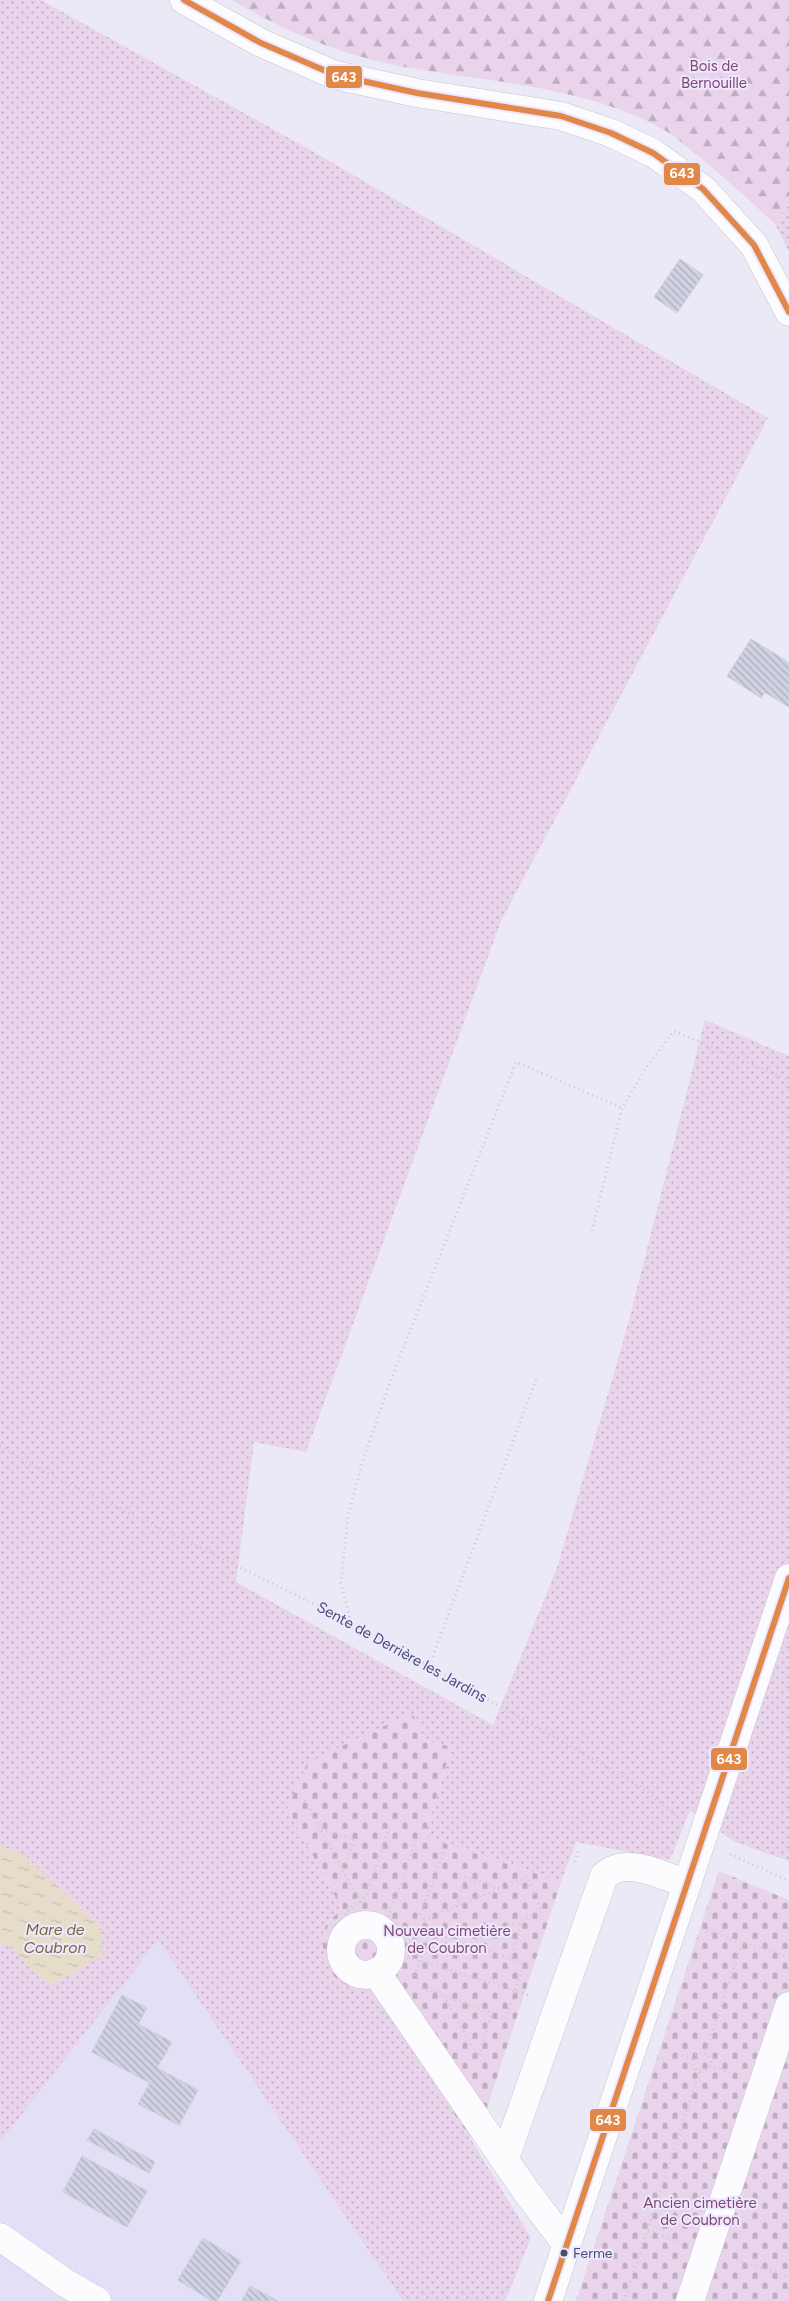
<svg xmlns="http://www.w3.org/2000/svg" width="789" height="2301" font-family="Figtree,sans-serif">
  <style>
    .residential { fill: #e2dff7 }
    .green { fill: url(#green-dots) }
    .forest { fill: url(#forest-firs) }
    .cemetery { fill: url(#cemetery-stones) }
    .water { fill: url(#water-ripples) }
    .building { fill: url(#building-back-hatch); stroke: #ccccde }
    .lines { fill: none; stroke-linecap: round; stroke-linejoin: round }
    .minor-casing { stroke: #c4c5d4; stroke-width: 29 }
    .path { stroke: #cacad6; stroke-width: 3; stroke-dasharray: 1 4; stroke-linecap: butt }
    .minor { stroke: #fcfcfe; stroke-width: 28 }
    .bus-1-casing { stroke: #ece8ff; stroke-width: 10 }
    .bus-1 { stroke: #e18848; stroke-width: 6 }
    .bus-dot { fill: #4a4d72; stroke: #ece8ff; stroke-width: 2 }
    .labels { text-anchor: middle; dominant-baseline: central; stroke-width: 4; stroke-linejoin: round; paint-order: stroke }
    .bus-label { font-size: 14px; fill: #4a4d72; stroke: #ece8ff; text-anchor: start }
    .park-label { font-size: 15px; fill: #844774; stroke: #ece8ff }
    .street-label { font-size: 15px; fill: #4a4d72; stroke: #ece8ff }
    .water-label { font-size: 16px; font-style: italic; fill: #78683e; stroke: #ece8ff }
    .line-badge { stroke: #ece8ff; stroke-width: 2 }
    .badge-label { font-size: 14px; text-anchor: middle; font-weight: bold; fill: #fff }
  </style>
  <defs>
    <pattern id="green-dots" width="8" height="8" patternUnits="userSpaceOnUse" patternTransform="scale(1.25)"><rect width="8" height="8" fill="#e9d4eb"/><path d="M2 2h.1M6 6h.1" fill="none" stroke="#bfaec3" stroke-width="1.8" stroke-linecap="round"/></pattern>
    <pattern id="forest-firs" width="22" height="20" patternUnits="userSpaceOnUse" patternTransform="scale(1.25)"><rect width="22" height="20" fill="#e9d4eb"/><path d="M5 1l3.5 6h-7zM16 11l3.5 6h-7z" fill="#bfaec3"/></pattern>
    <pattern id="cemetery-stones" width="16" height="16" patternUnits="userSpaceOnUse" patternTransform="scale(1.25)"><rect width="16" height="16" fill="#e9d4eb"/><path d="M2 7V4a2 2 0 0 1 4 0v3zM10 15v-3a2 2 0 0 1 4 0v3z" fill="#bfaec3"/></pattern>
    <pattern id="water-ripples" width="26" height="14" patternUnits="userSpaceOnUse" patternTransform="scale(1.25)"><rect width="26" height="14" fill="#e6dcca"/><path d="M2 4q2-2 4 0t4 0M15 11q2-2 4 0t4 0" fill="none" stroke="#c7beb1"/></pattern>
    <pattern id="building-back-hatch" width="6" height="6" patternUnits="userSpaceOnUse" patternTransform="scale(1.25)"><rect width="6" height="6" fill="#d1d2e2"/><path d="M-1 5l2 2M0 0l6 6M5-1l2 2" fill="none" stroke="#acadbc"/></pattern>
  </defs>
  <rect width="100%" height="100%" fill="#eae9f5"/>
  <polygon class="residential" points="158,1939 403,2301 0,2301 0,2142"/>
  <g class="green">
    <polygon points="0,0 41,0 314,152 768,418 501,921 306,1452 254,1442 236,1582 493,1725 557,1568 627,1328 705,1020 789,1056 789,1861 735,1842 690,1810 670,1860 576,1842 561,1882 424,1836 452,1747 426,1741 287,1808 342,1909 327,1923 354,1988 375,1994 470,2138 531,2238 505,2301 403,2301 158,1940 0,2142"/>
    <polygon points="789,204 789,252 775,224"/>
  </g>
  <path class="forest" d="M232,0H789V204L775,224C749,200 723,176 696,154C686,147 677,137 666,131C588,87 497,83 411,68C346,57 288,33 232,0Z"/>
  <g class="cemetery">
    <path d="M412,1713L426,1741L452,1747L424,1836L561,1882L487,2108L470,2138L375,1994C362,1990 345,1987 335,1977C331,1972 327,1962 325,1956C318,1931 324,1926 342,1909L287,1808L308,1762Z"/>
    <polygon points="719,1871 789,1900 789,2301 576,2301"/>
  </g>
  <polygon class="water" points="0,1845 24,1855 101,1927 103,1955 53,1985 33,1972 15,1950 0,1943"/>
  <g class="building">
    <polygon points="680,259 703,275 677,313 654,297"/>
    <polygon points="751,639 785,660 761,698 727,676"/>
    <polygon points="785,660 789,663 789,707 764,692"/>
    <polygon points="122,1995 147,2008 138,2024 172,2042 157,2068 198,2090 179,2125 138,2104 150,2083 92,2052"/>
    <polygon points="94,2129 155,2162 149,2173 87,2140"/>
    <polygon points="82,2156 147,2191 127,2227 63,2192"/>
    <polygon points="203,2238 241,2261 217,2301 212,2301 178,2280"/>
    <polygon points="250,2286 278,2301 242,2301"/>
  </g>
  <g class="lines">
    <g class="minor-casing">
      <g id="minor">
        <polyline points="184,0 261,43 335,75 417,93 561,116 611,133 653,153 703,189 754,245 789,312"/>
        <circle cx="366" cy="1950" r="25"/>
        <polyline points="376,1972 526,2191 567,2245"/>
        <path d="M505,2158L604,1876C626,1855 663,1876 687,1884"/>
        <polyline points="0,2237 64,2282 97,2301"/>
        <polyline points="548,2301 789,1578"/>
        <polyline points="690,2301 789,2006"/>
      </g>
    </g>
    <g class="path">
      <polyline points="592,1231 622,1108 646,1068 674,1031 789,1080"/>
      <polyline points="0,1446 35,1467 351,1622 607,1767 645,1790 678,1817"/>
      <polyline points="351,1622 341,1583 348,1516 364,1457 392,1377 516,1062 622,1108"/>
      <polyline points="429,1666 537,1377"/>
      <polyline points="305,1800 360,1902 350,1908 345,1915 351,1929"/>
      <polyline points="321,1829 354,1839 343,1871"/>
      <polyline points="730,1854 789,1881"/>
      <polyline points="575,1862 579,1848"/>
      <polyline points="360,1902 367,1894 389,1828"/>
      <polyline points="456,1906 466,1877 499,1889"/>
      <polyline points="424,1920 527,1877 542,1911 469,1944"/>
      <polyline points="381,1930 392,1908 417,1837"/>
      <polyline points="707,1931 789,1957"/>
      <polyline points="403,1955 531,1996"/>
      <polyline points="511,1959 522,1921"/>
      <polyline points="415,1976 429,1932 421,1914 445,1847"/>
      <polyline points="427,1989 506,2019 524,1963 429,1932"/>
      <polyline points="444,1996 478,2056 492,2014"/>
      <circle cx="702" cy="2062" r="9"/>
      <polyline points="677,2054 694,2059"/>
      <polyline points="705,2054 743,1941"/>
      <polyline points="710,2066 734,2074"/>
      <polyline points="648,2231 679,2241"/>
      <polyline points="737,2260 789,2277"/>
      <polyline points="624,2301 700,2071"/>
    </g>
    <use href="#minor" class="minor"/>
    <g class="bus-1-casing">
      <g id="bus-1">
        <polyline points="184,0 261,43 335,75 417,93 561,116 611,133 653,153 703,189 754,245 789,312"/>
        <polyline points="548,2301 789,1578"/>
      </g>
    </g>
    <use href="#bus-1" class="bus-1"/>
  </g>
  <circle class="bus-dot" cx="564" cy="2253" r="4.5"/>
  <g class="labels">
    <g class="bus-label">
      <text x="573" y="2253">Ferme</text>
    </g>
    <g class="park-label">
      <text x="714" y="66">Bois de<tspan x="714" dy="17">Bernouille</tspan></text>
      <text x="447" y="1931">Nouveau cimetière<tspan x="447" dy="17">de Coubron</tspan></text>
      <text x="700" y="2203">Ancien cimetière<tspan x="700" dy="17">de Coubron</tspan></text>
    </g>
    <g class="street-label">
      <text transform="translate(402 1652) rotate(29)">Sente de Derrière les Jardins</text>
    </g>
    <g class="water-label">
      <text x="55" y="1929">Mare de<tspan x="55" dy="18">Coubron</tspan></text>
    </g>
  </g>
  <g class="line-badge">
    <rect x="325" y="65" width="38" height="24" rx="5" fill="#e18848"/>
    <rect x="663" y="162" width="38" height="24" rx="5" fill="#e18848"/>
    <rect x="710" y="1747" width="38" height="24" rx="5" fill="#e18848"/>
    <rect x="589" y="2108" width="38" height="24" rx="5" fill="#e18848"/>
  </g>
  <g class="badge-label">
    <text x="344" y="82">643</text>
    <text x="682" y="178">643</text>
    <text x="729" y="1764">643</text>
    <text x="608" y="2125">643</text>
  </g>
</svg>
